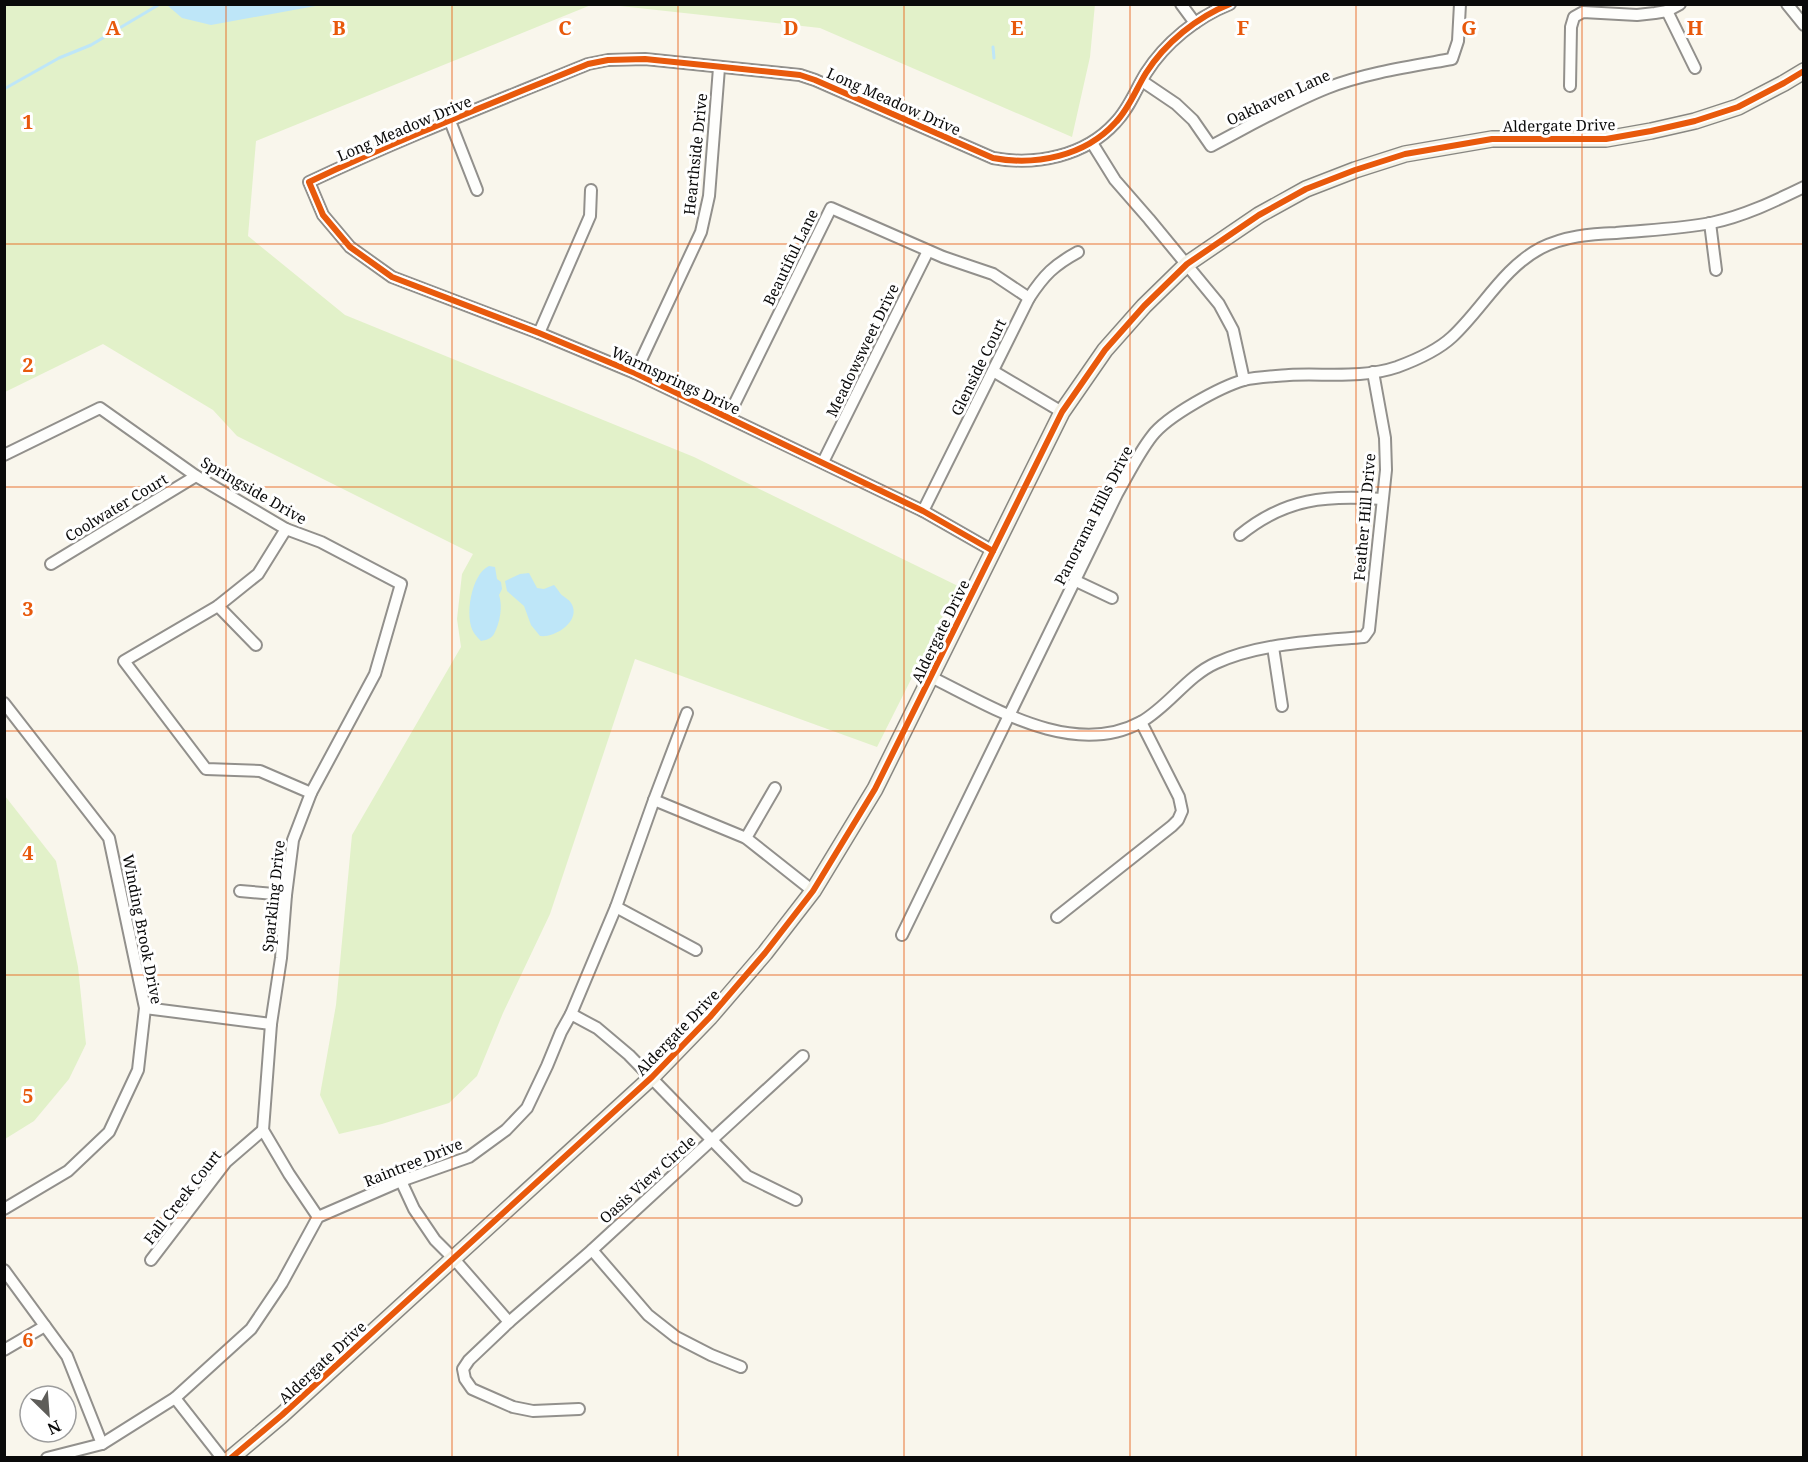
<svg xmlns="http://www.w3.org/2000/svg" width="1808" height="1462" font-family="'Noto Serif',serif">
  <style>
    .green { fill: #e2f1c9 }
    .water { fill: #bee6f8 }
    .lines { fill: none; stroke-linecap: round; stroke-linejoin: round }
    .stream { stroke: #bee6f8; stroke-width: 3 }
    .street-casing { stroke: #92908c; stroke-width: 14 }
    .secondary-casing { stroke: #888782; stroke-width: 18 }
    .street { stroke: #fefefc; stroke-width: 10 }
    .secondary { stroke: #f4f2e6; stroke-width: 15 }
    .cycleway-casing { stroke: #fff; stroke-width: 10 }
    .cycleway { stroke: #e8590c; stroke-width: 6 }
    .grid { fill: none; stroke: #e8590c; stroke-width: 1.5; stroke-opacity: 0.55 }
    .labels { text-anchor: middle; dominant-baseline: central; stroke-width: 6; stroke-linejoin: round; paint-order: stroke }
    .street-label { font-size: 15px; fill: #0a0a0a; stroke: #fff }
    .grid-label { font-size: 20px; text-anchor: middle; font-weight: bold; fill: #e8590c; stroke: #fff; stroke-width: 6; stroke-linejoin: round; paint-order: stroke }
  </style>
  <rect width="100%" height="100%" fill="#f9f6ec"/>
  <g class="green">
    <polygon points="1095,4 1090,57 1072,137 820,28 611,5"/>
    <polygon points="5,5 591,5 256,141 248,236 345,315 694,457 958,586 877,747 635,659 550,914 503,1013 477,1076 449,1103 382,1124 339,1134 320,1095 336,1005 352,835 461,647 457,619 462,574 473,554 237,436 213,410 103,344 5,392"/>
    <polygon points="5,796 56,861 78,967 86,1044 69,1079 34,1121 5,1139"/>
  </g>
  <g class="water">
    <polygon points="167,5 334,5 321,5 211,25 182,18"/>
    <path d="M489,566L495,567L497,579L501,582L502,589L499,595C503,606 500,623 494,634C491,639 486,640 481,641C478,638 476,636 474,633C464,618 471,574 489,566Z"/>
    <path d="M529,573L537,588L544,589L554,585C556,587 558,590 560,593C563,597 569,599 571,603C582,620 556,638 540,636L531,625L524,606L507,591L505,581L520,574Z"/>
  </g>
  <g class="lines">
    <g class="stream">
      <polyline points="993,47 994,58"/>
      <polyline points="4,89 59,58 91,45 160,4"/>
    </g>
    <g class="street-casing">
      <g id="street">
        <polyline points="1181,4 1195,23"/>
        <polyline points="1787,4 1804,25"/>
        <polyline points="1667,11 1695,68"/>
        <path d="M1142,81L1176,104L1193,120L1211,146C1249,126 1287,104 1327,88C1364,73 1413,66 1452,59L1458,41L1460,4"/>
        <polyline points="1570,86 1571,27 1574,17 1583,12 1637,15 1655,13 1667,11 1680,4"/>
        <polyline points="450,121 477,190"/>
        <polyline points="1092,143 1115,180 1149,219 1219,304 1233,330 1244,380"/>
        <polyline points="1710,223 1716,270"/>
        <polyline points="539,333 590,216 591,190"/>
        <polyline points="993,371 1062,412"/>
        <polyline points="635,373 701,232 709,196 719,68"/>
        <polyline points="728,417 831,208 943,257 993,274 1029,298"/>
        <polyline points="4,455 100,408 196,476 286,529 321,542 401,584 375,674 311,793 293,840 286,895 281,958 271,1024 263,1130 289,1174 318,1217"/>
        <polyline points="823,462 928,251"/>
        <path d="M923,511L1029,298C1044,275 1054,265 1078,252"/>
        <polyline points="286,529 258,574 218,606 124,661 206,769 260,771 311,793"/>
        <path d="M1240,535C1285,498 1327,495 1382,499"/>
        <path d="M993,551L923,511L635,373L539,333L392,277L350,247L323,215L309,182C400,139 495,102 588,64L608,60L645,59L800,75L815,80L993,158C1036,166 1085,156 1115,123C1129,109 1136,89 1146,73C1165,43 1197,17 1230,4"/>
        <polyline points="51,564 196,476"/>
        <polyline points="1076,581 1112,598"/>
        <polyline points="218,606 256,645"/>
        <polyline points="1273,647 1282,706"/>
        <path d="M931,677C992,707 1073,759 1141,722C1169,706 1187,676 1216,663C1260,643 1317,641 1364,637L1369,630L1386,470L1385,438L1373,372"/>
        <polyline points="4,703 109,838 145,1008 138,1070 109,1132 68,1171 4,1209"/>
        <polyline points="654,800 746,838 813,891"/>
        <polyline points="746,838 775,788"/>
        <polyline points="240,891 286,895"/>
        <polyline points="616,907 696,950"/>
        <polyline points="1057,917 1172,826 1178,820 1182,811 1179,797 1141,722"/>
        <path d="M902,935L1117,494C1128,475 1138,454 1152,436C1167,416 1220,387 1244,380C1256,377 1276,376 1289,375C1324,373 1362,379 1397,367C1416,360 1437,351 1452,337C1483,308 1503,268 1541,248C1565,236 1590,234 1616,233C1647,230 1680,229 1711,223C1744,216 1773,202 1804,187"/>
        <polyline points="145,1008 271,1024"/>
        <polyline points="571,1014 597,1028 629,1055 747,1176 796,1200"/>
        <polyline points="401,1181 414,1209 435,1240 454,1259 509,1322"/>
        <polyline points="592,1250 648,1315 676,1337 711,1355 741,1367"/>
        <polyline points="151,1260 226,1162 263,1130"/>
        <polyline points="4,1270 67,1356 102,1444"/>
        <polyline points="4,1350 45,1326"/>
        <polyline points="175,1398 222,1458"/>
        <polyline points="579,1409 533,1411 513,1407 472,1389 465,1379 463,1369 469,1360 509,1322 592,1250 803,1056"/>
        <polyline points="47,1458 102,1444 175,1398 251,1329 282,1283 318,1217 401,1181 469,1157 506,1130 527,1108 547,1066 561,1032 571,1014 616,907 654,800 687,713"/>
      </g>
    </g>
    <g class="secondary-casing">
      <polyline id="secondary" points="231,1458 282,1415 652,1077 710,1017 765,953 813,891 875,789 1062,412 1105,350 1144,306 1187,264 1259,215 1306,189 1355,170 1405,154 1492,139 1606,139 1651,131 1695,121 1738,107 1784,83 1804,71"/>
    </g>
    <use href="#street" class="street"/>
    <use href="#secondary" class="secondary"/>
    <g class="cycleway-casing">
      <g id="cycleway">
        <path d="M993,551L923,511L635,373L539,333L392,277L350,247L323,215L309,182C400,139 495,102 588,64L608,60L645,59L800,75L815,80L993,158C1036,166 1085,156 1115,123C1129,109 1136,89 1146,73C1165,43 1197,17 1230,4"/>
        <polyline points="231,1458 282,1415 652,1077 710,1017 765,953 813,891 875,789 1062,412 1105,350 1144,306 1187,264 1259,215 1306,189 1355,170 1405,154 1492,139 1606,139 1651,131 1695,121 1738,107 1784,83 1804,71"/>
      </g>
    </g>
    <use href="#cycleway" class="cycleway"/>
  </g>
  <path class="grid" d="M226,4V1458M452,4V1458M678,4V1458M904,4V1458M1130,4V1458M1356,4V1458M1582,4V1458M4,244H1804M4,487H1804M4,731H1804M4,975H1804M4,1218H1804"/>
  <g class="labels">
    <g class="street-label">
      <text transform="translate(1278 97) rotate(-25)">Oakhaven Lane</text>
      <text transform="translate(894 101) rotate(24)">Long Meadow Drive</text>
      <text transform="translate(1559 125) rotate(-1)">Aldergate Drive</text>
      <text transform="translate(404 128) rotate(-23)">Long Meadow Drive</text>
      <text transform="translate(695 154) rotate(-84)">Hearthside Drive</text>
      <text transform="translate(790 257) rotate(-64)">Beautiful Lane</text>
      <text transform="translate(862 350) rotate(-64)">Meadowsweet Drive</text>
      <text transform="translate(978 367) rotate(-64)">Glenside Court</text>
      <text transform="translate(676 380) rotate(25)">Warmsprings Drive</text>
      <text transform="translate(254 490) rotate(30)">Springside Drive</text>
      <text transform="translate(116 507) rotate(-31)">Coolwater Court</text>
      <text transform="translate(1093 515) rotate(-63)">Panorama Hills Drive</text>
      <text transform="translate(1364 517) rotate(-85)">Feather Hill Drive</text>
      <text transform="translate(940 631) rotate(-64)">Aldergate Drive</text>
      <text transform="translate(273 896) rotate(-84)">Sparkling Drive</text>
      <text transform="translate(143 929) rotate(79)">Winding Brook Drive</text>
      <text transform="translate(677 1032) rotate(-46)">Aldergate Drive</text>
      <text transform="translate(413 1162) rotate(-22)">Raintree Drive</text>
      <text transform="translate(647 1179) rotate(-42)">Oasis View Circle</text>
      <text transform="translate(182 1197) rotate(-52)">Fall Creek Court</text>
      <text transform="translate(322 1362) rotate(-43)">Aldergate Drive</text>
    </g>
  </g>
  <g class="grid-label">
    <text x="113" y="35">A</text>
    <text x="339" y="35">B</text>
    <text x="565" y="35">C</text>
    <text x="791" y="35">D</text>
    <text x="1017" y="35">E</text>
    <text x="1243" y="35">F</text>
    <text x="1469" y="35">G</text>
    <text x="1695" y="35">H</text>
    <text x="28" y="129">1</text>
    <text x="28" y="372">2</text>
    <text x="28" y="616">3</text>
    <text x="28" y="860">4</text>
    <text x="28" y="1103">5</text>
    <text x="28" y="1347">6</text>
  </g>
  <rect width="1808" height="1462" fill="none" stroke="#0a0a0a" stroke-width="12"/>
  <g transform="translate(48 1414) rotate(155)"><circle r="28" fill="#ffffff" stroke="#9d9d9d" stroke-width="1.5"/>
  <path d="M0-4.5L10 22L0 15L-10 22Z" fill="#5e5d59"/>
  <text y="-9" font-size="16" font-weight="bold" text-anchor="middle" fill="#0a0a0a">N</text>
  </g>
</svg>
